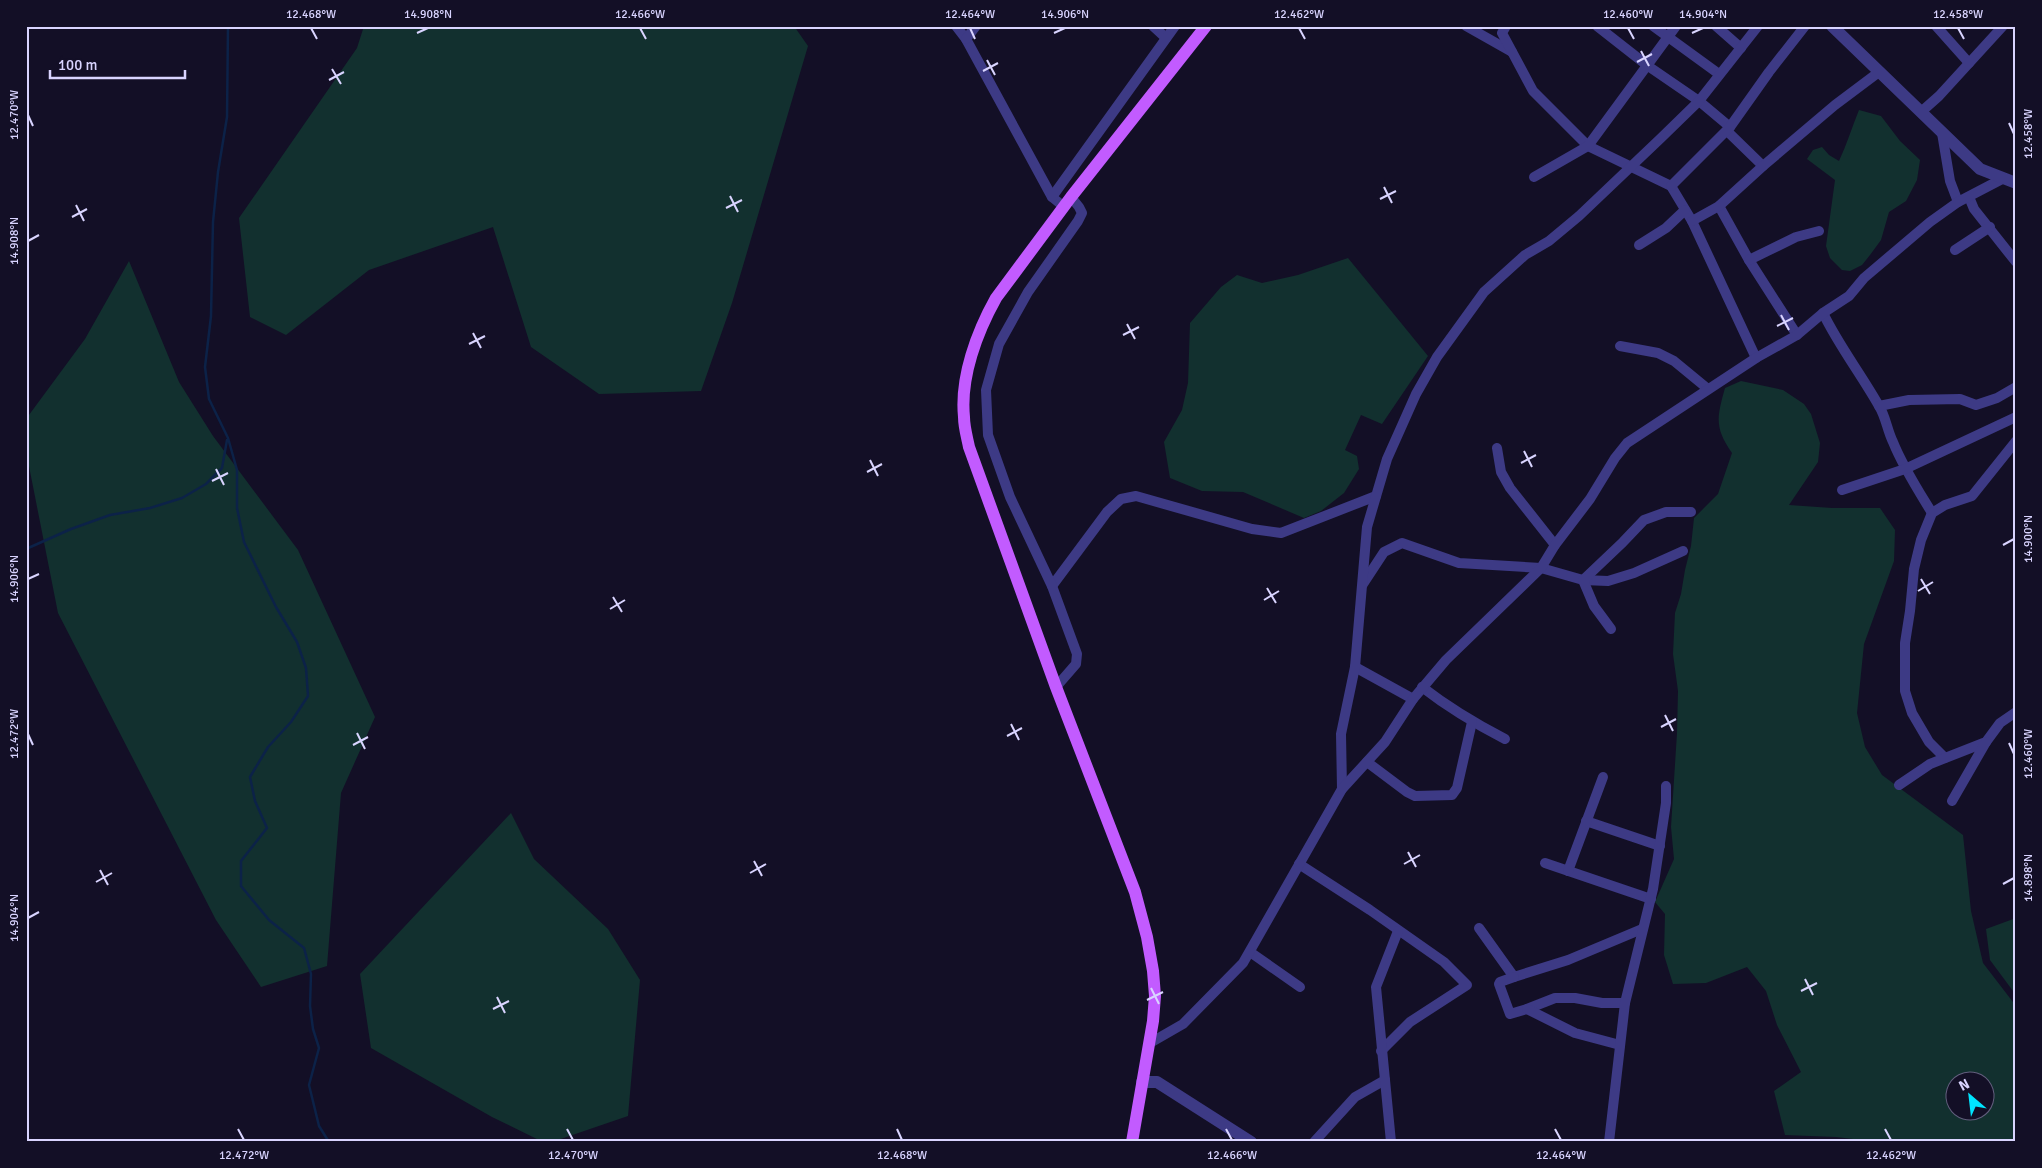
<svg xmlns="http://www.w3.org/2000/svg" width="2042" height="1168" font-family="Signika,sans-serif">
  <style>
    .green { fill: #12302f; fill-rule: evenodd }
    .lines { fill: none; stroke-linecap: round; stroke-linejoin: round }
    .stream { stroke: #0c2248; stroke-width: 2.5 }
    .minor { stroke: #3d3a85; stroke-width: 10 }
    .tertiary { stroke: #3d3a85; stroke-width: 12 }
    .primary { stroke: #c25bff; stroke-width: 12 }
    .ticks { fill: none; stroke: #d9d4ff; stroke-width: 2 }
    .neatline { fill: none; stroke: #d9d4ff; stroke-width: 2 }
    .ticks-label { font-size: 12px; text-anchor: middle; fill: #d9d4ff }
  </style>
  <rect width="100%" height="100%" fill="#130f26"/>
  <g class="green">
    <polygon points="364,26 794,26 808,46 732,303 701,391 599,394 531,347 493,227 369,270 286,335 250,317 239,218 357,48"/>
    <path d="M1859,110L1881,116L1900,141L1920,160L1917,180L1906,201L1889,212L1881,240L1870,255L1862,265L1850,271L1842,270L1830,258L1826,246L1835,180L1807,159L1813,150L1822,147L1829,155L1839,161C1847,144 1852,127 1859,110Z"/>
    <polygon points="1348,258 1428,356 1382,424 1361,415 1345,450 1357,456 1359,469 1344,493 1321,511 1304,518 1243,492 1202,491 1170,478 1164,442 1182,410 1188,383 1190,323 1221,287 1237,275 1262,283 1298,275"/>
    <polygon points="129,261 179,382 213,436 298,550 375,717 341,793 327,966 261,987 216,920 58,613 26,451 26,419 85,339"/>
    <path d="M1741,381L1783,390L1804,404L1811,414L1820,443L1818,462L1789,505L1832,508H1880L1895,530L1894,561L1864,644L1857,713L1865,747L1882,775L1963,835L1971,911L1983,963L2016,1006V1142H1879L1836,1137L1785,1135L1774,1091L1801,1072L1777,1025L1766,991L1747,967L1706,983L1673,984L1664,955L1665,914L1655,902L1674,859L1671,827L1677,733L1678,691L1673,654L1675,613L1681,594L1685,570L1691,546L1694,518L1718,494L1732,453C1714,427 1717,417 1725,388ZM1954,1080H1984V1110H1954Z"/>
    <polygon points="511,813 534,859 608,929 640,980 628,1116 552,1142 543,1142 492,1117 371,1048 360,974"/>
    <polygon points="2016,918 2016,995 1990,960 1986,929"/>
  </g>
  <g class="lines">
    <g class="stream">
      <polyline points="228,26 227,117 218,172 213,222 211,316 205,367 209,399 228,438 237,470 237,508 244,542 276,607 297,642 306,668 308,696 291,722 268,747 250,777 255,801 267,828 241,861 241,886 269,920 304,948 311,974 310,1006 313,1029 319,1048 309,1085 319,1126 329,1142"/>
      <polyline points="26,549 71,529 110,515 150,508 182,498 206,484 222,468 227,440"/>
    </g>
    <g class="minor">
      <polyline points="956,26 966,39 1052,197 1063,206"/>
      <polyline points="1153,26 1166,38"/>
      <polyline points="1466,26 1512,52"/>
      <polyline points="1506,26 1502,33 1533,91 1588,146 1671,186 1692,221 1756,358"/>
      <polyline points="1597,26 1648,66 1699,101 1730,127"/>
      <polyline points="1653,26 1719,74"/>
      <polyline points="1716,26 1741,48"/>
      <polyline points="1936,26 1969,63"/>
      <polyline points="966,39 976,26"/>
      <polyline points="1921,112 1939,96 2003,26"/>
      <polyline points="1727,131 1763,166"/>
      <polyline points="1942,133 1950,181 1958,202"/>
      <polyline points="1534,177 1588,146 1676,26"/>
      <polyline points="1671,186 1730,127 1769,72 1805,26"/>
      <polyline points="1052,197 1175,26"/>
      <polyline points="1969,197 1974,209 2016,262"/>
      <polyline points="1719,206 1749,260 1797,335"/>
      <polyline points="1692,221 1719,206 1763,166 1835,105 1879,72"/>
      <polyline points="1639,245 1666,228 1685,210"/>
      <polyline points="1955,250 1990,227"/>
      <polyline points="1749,260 1796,237 1819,231"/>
      <path d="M1823,313C1839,346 1861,374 1879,406C1886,417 1887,430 1893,442C1903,467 1918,490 1932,513"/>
      <polyline points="1620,346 1658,353 1674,361 1708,389"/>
      <polyline points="1879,406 1909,400 1960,399 1976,405 1997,398 2016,387"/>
      <polyline points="1497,448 1501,472 1510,488 1555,545"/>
      <polyline points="1842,490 1905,469 2016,417"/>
      <polyline points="1363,584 1384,552 1402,543 1459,563 1541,568 1583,580 1608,581 1634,573 1683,551"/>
      <polyline points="1052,586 1107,512 1121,499 1136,496 1252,529 1281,533 1376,496"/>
      <polyline points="1611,629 1594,606 1583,580 1623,542 1644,520 1666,512 1691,512"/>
      <polyline points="1355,667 1413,699"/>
      <polyline points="1056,687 1076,664 1077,654 1052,586 1010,497 988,435 986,390 999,344 1028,292 1078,221 1082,213 1079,207 1071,197"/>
      <path d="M1422,687C1449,708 1476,724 1505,739"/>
      <polyline points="1945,758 1929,742 1912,713 1905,691 1905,643 1910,611 1914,569 1921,540 1932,513 1945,505 1972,496 2016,441"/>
      <polyline points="1367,762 1407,792 1415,796 1452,795 1457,788 1472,722"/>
      <polyline points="1899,785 1930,764 1986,742 2000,723 2016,712"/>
      <polyline points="1342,789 1341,734 1355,667 1367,527 1387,459 1416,394 1437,357 1484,292 1525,255 1549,241 1579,216 1661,138 1699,101 1758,26"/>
      <polyline points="1952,801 1986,742"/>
      <polyline points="1586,821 1660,846"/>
      <polyline points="1545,863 1651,899"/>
      <polyline points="1299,864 1370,910 1444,962 1467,985 1410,1022 1381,1051"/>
      <polyline points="1568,871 1603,777"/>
      <polyline points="1479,928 1514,977 1568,960 1642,929"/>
      <polyline points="1250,952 1300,987"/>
      <polyline points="1514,977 1500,982 1499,984 1510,1014 1527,1009 1555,998 1575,998 1602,1003 1625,1003"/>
      <polyline points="1527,1009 1575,1033 1620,1045"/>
      <polyline points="1150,1043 1183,1024 1243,963 1342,789 1385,742 1413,699 1446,660 1541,568 1555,545 1590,499 1615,458 1627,443 1756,358 1797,335 1823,313 1849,296 1864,278 1930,222 1958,202 2004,178"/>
      <polyline points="1314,1142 1355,1097 1385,1080"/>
      <polyline points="1391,1142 1376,987 1398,931"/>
      <polyline points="1609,1142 1625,1003 1653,889 1666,803 1666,786"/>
    </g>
    <g class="tertiary">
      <polyline points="1832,26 1980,169 2016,183"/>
      <polyline points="1142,1082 1157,1082 1251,1142"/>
    </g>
    <path class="primary" d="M1132,1142L1153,1021L1155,996L1153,971L1147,937L1135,892L1056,687L969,447C967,437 964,427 964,417C960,377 977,332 996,298L1071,197L1206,26"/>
  </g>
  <path class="ticks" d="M311,28L317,39M640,28L646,39M970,28L975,39M1299,28L1305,39M1628,28L1634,39M1958,28L1964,39M417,33L428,28M1054,33L1065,28M1692,33L1703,28M1641,51L1649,66M987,60L995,75M1637,62L1652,54M332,69L341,84M983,71L998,63M329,80L344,72M28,115L33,126M2009,123L2014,134M1384,187L1392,203M730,196L738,212M1380,199L1396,191M76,205L84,221M726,208L742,200M72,217L87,209M28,241L39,235M1781,315L1789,330M1127,324L1135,339M1777,326L1793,318M473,333L481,348M1123,335L1139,327M469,344L485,336M1524,451L1532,467M870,460L878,476M1521,463L1536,455M216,469L224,485M867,472L882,464M212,481L228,473M2003,545L2014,539M28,579L39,574M1921,579L1930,594M1267,588L1276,603M1918,591L1933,582M613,597L622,612M1264,600L1279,591M610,609L625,600M1665,715L1673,731M1011,724L1019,740M1661,727L1676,719M357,733L365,749M28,734L33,745M1007,736L1022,728M2009,743L2014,754M353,745L368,737M1408,852L1416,867M754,861L762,876M1404,864L1420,855M100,870L108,885M750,873L766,864M96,882L112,873M2003,884L2014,878M28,918L39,912M1805,979L1813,995M1151,988L1159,1004M1801,991L1817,983M497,997L505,1013M1147,1000L1163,992M493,1009L509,1001M238,1129L244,1140M567,1129L573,1140M897,1129L902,1140M1226,1129L1232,1140M1555,1129L1561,1140M1885,1129L1891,1140"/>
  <rect width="2042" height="1168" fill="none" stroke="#130f26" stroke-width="55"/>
  <g transform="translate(1970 1096) rotate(332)"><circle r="24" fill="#130f26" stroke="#625e7d"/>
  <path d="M0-4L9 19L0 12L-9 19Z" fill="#00e5ff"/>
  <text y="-8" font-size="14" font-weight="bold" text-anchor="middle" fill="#d9d4ff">N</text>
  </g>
  <path d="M50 70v8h135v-8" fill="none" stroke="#d9d4ff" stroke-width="2.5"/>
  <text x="58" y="70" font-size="15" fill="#d9d4ff" stroke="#130f26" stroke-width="4" paint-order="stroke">100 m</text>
  <rect x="28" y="28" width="1986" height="1112" class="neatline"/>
  <g class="ticks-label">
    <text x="311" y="18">12.468°W</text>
    <text x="428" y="18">14.908°N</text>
    <text x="640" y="18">12.466°W</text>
    <text x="970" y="18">12.464°W</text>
    <text x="1065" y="18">14.906°N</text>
    <text x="1299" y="18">12.462°W</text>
    <text x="1628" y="18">12.460°W</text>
    <text x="1703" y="18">14.904°N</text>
    <text x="1958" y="18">12.458°W</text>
    <text transform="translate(14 115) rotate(-90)" y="4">12.470°W</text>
    <text transform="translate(2028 134) rotate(-90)" y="4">12.458°W</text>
    <text transform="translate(14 241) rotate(-90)" y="4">14.908°N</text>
    <text transform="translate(2028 539) rotate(-90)" y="4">14.900°N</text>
    <text transform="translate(14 579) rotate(-90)" y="4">14.906°N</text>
    <text transform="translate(14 734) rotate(-90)" y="4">12.472°W</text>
    <text transform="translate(2028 754) rotate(-90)" y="4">12.460°W</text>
    <text transform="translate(2028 878) rotate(-90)" y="4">14.898°N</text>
    <text transform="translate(14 918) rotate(-90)" y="4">14.904°N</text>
    <text x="244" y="1159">12.472°W</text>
    <text x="573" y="1159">12.470°W</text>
    <text x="902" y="1159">12.468°W</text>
    <text x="1232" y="1159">12.466°W</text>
    <text x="1561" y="1159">12.464°W</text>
    <text x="1891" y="1159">12.462°W</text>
  </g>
</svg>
